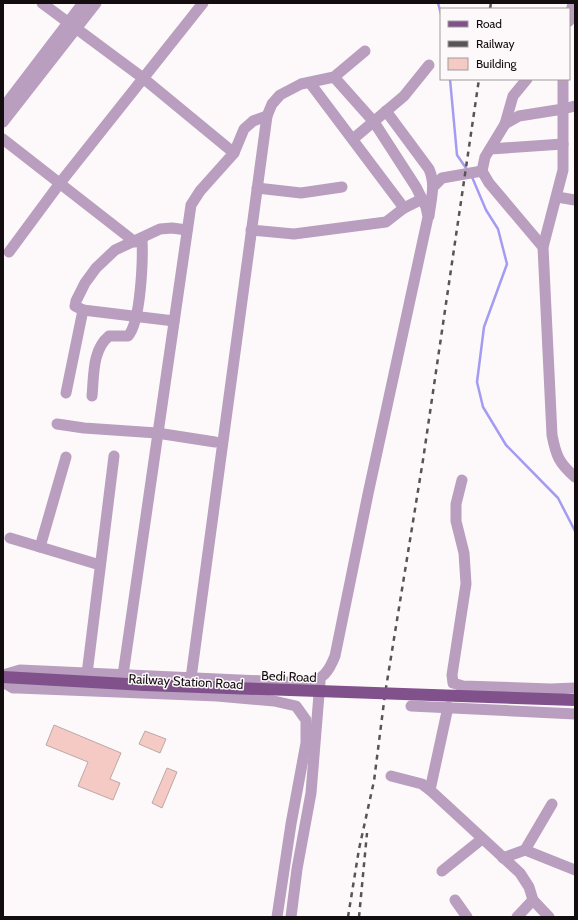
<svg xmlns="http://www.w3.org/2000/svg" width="578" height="920" font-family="Cabin,sans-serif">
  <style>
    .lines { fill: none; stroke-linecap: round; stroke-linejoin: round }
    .stream { stroke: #a49cf1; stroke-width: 2.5 }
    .building { fill: #f5cac5; stroke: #bba8a5 }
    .minor { stroke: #b99ebf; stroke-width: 11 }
    .major { stroke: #80518b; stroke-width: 12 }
    .rail { stroke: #585354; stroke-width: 2.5; stroke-dasharray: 5 5; stroke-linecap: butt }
    .major-bridge { stroke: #80518b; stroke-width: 12 }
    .labels { text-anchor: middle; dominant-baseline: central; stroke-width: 3; stroke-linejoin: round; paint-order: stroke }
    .street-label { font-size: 13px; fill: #130d0f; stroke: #fdf9fa }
  </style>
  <rect width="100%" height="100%" fill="#fdf9fa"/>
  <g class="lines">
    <g class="stream">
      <polyline points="438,3 441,14"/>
      <polyline points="450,79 457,155 468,171"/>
      <polyline points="472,177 486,210 498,229 507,264 484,327 477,382 483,407 506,445 558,498 575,531"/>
    </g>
  </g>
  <g class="building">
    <polygon points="54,725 121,753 110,779 120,783 113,800 78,786 88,762 46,745"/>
    <polygon points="145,731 166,739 160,753 139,744"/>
    <polygon points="167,768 177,772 162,808 152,803"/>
  </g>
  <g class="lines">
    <g class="minor">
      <polyline points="42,3 143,78 234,153"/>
      <polyline points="569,21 573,3"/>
      <polyline points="527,79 513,96 505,124 485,157 482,171 489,183 543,247"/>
      <polyline points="310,83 404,208"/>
      <path d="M575,106L563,109V170L543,247L552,435C556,456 559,463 575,477"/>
      <polyline points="3,108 83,3"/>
      <path d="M386,111L429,169C436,185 431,199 429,216"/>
      <polyline points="3,122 96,3"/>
      <polyline points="505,124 519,116 563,109 563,79"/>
      <polyline points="3,139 135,242"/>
      <polyline points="353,139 404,96 429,65"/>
      <polyline points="490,149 563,144"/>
      <polyline points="434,186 442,178 482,171"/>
      <polyline points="257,188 301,193 342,187"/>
      <polyline points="557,197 575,200"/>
      <polyline points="251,230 294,234 386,222 404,208 422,199"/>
      <polyline points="9,252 60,183 203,3"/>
      <polyline points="174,321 83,310 75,306 76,301 85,283 96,268 115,250 160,229 172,228 187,230"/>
      <polyline points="66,393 83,310"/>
      <path d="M92,396C94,376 92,350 109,336H128C141,322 143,259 142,239"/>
      <polyline points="57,424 84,428 157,433 215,442"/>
      <polyline points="462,480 456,504 456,521 464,553 466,584 452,675 453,683 463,686 551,689 575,688"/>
      <polyline points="10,538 100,565"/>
      <polyline points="40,547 66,457"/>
      <polyline points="87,674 114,456"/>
      <path d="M3,675L20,670L307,683C323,680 329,671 335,656L368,494L428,217L426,207L416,187L374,122L334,77"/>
      <polyline points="123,675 191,205 200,191 234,153 244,129 253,121 267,116"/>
      <polyline points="191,678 267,116 272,104 280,95 301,84 334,77 365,51"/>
      <polyline points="3,682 13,688 18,688 217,696 274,701 296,706 306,720 306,743 291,824 277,917"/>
      <polyline points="411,706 575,714"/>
      <polyline points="391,776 422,784 430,790 520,873 529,887 533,900 549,917"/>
      <polyline points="430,790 448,707"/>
      <polyline points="525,850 575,870"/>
      <polyline points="503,858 525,850 552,804"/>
      <polyline points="442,871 482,839"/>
      <polyline points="455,900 467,917"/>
      <polyline points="291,917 297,869 311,793 320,682"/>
      <polyline points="517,917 533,900"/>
    </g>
    <polyline class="major" points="3,677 145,685"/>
    <g class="rail">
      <polyline points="490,9 491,3"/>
      <polyline points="348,917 359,849 374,781 385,694 423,460 479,79"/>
      <polyline points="359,917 367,833"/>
    </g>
    <polyline class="major-bridge" points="145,685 575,700"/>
  </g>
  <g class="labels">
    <g class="street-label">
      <text transform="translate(289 676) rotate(2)">Bedi Road</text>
      <text transform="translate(186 681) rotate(3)">Railway Station Road</text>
    </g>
  </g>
  <rect width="578" height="920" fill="none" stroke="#130d0f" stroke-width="8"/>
  <rect x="440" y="8" width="130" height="72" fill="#fdf9fa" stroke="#9f9b9c"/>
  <rect x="448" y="21" width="20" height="6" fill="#80518b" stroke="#9f9b9c"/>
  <text x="476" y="28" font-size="12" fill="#130d0f">Road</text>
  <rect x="448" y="41" width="20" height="6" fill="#585354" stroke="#9f9b9c"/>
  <text x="476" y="48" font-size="12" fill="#130d0f">Railway</text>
  <rect x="448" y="58" width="20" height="12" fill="#f5cac5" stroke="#9f9b9c"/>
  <text x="476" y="68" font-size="12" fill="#130d0f">Building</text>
</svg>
